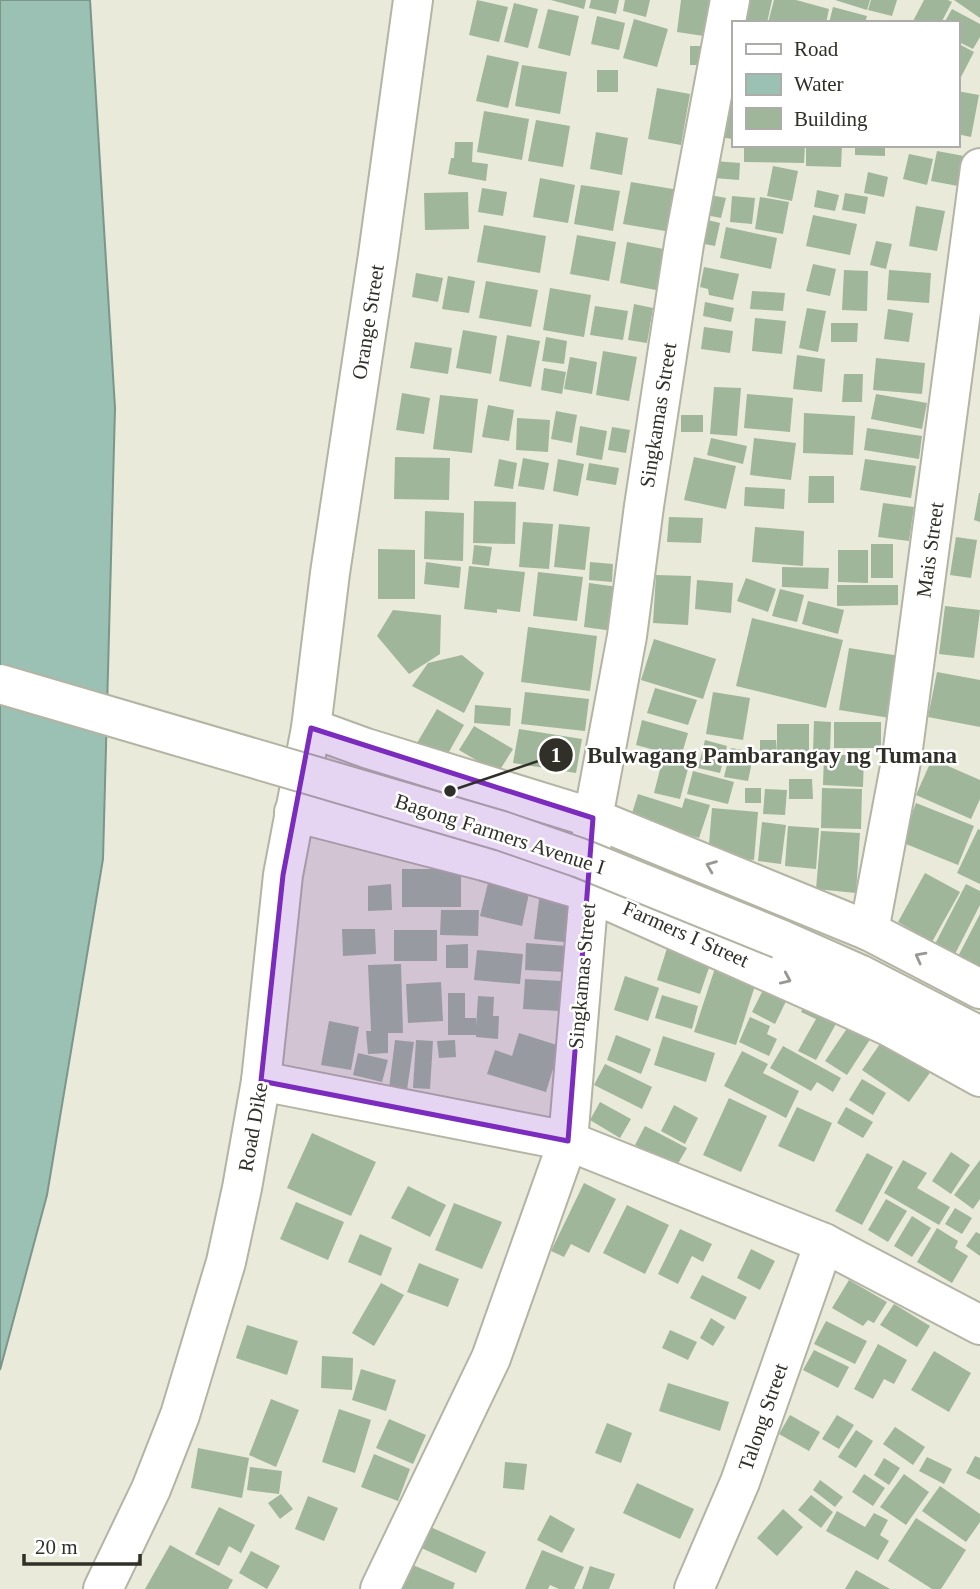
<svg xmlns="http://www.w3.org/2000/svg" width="980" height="1589" font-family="Georgia,serif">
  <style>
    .water { fill: #9bc1b4; stroke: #7b968a; stroke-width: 2 }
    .building { fill: #9fb69b }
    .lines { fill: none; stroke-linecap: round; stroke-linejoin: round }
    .minor-casing { stroke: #b3b4a3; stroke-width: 42 }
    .minor { stroke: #fff; stroke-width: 38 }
    .minor-bridge-casing { stroke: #b3b4a3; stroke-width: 42; stroke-linecap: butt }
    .minor-bridge { stroke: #fff; stroke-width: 38 }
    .oneway { stroke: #989894 }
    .marked { fill: #7b2cbf; fill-opacity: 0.2; stroke: #7b2cbf; stroke-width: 5; stroke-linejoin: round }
    .labels { text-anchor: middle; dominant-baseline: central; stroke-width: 5; stroke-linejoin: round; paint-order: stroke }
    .street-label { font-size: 21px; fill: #303029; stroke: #fff }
    .leader { fill: none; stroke: #303029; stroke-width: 2.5 }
    .callout-dot { fill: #303029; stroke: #fff; stroke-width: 2.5 }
    .mark-label { font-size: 21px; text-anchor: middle; font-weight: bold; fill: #fff }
    .callout-label { font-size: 23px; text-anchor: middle; font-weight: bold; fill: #303029; stroke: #fff; stroke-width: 5; stroke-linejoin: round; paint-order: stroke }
  </style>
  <rect width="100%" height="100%" fill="#e9ead9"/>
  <polygon class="water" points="0,0 90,0 115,408 103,859 47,1195 0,1370"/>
  <g class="building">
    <polygon points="477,0 508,7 499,42 469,35"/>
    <polygon points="551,0 586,0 584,9"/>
    <polygon points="591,0 619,0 616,14 589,8"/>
    <polygon points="625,0 650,0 646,17 623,11"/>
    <polygon points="681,0 709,0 704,36 677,32"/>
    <polygon points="747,0 772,0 767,23 742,19"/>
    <polygon points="774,0 796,0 829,9 826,23 768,23"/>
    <polygon points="835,0 870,0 867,10"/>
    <polygon points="871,0 897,0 892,16 868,10"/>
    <polygon points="924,0 948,0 952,2 941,23 912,23"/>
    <polygon points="954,0 980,0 980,18"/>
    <polygon points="514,3 538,9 528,48 504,42"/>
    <polygon points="833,7 867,16 865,23 829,23"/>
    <polygon points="548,9 579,16 570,56 538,48"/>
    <polygon points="952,9 980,24 980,37 973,49 957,41 957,23 944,23"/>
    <polygon points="597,16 625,23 619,50 591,44"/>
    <polygon points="634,19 668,29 657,67 623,58"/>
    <polygon points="957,43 974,52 961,77 957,75"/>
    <rect x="690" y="46" width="14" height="19"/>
    <polygon points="487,55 519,62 508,108 476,101"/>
    <polygon points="522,65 567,72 560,114 515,106"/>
    <rect x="597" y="70" width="21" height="22"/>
    <polygon points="657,88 690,94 681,145 648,139"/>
    <polygon points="957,91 979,95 971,137 957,134"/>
    <polygon points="720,99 733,99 733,139 718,137"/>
    <polygon points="484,111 529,119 522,160 477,152"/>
    <polygon points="536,120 570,126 563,167 528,161"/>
    <polygon points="596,132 628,138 622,175 590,169"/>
    <polygon points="455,142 473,142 472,162 488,164 486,181 448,174 451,158 454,158"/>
    <polygon points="744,145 805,145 804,163 744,162"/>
    <polygon points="806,145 842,145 841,167 806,166"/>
    <polygon points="855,145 885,145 885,156 855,155"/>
    <polygon points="937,151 964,156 958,186 931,181"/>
    <polygon points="909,154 933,159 927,185 903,179"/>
    <polygon points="715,161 740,163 739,180 714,178"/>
    <polygon points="773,166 798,171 792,201 767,196"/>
    <polygon points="868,172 888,177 884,197 864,193"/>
    <polygon points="540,178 575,185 568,223 533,217"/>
    <polygon points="631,182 679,190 671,232 623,224"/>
    <polygon points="581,185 620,191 613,231 574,224"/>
    <polygon points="482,188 507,192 503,216 478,212"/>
    <polygon points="817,190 839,195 835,211 814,207"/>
    <polygon points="468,192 469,229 425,230 424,193"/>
    <polygon points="845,193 868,197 865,214 842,210"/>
    <polygon points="710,195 726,198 721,218 706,215"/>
    <polygon points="732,196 755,198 752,224 730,222"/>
    <polygon points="760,197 789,202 783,234 755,229"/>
    <polygon points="916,206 945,211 937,251 909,246"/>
    <polygon points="813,215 857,224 850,255 806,246"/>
    <polygon points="704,219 720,223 715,246 699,243"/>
    <polygon points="484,225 546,236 540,273 477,262"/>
    <polygon points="726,227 777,238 771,269 720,258"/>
    <polygon points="577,235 616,242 609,281 570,274"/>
    <polygon points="876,241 892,244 886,269 870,265"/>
    <polygon points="627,242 669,250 661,291 620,283"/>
    <polygon points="813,264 836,269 830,296 806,291"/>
    <polygon points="704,267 739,274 733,300 709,295 708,289 700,287"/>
    <polygon points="844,270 868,271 867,311 842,310"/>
    <polygon points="889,270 931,273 929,303 887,300"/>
    <polygon points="416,273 443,278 438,302 412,297"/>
    <polygon points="448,276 475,281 469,313 442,309"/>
    <polygon points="486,281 538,290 531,327 479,318"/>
    <polygon points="550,288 591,295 584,337 543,330"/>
    <polygon points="752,291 785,293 783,311 750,309"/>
    <polygon points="705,302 734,308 731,322 703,316"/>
    <polygon points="634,304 653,308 647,343 628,340"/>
    <polygon points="595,306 628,311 623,340 590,335"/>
    <polygon points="807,308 826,311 818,352 799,348"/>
    <polygon points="888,309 913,313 909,342 884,339"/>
    <polygon points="755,318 786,321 782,354 752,351"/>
    <polygon points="831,323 858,323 857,342 831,342"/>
    <polygon points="704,327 733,331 730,353 701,349"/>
    <polygon points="463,330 497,336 491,374 456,368"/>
    <polygon points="507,335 540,341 531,387 499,381"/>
    <polygon points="546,337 567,341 564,364 542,361"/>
    <polygon points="415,342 452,348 448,374 410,368"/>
    <polygon points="603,351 637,357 629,401 596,395"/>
    <polygon points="797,355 825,359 822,392 793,389"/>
    <polygon points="570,357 597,362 592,394 564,389"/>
    <polygon points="876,358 925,363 922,394 873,390"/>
    <polygon points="544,368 566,372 562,394 541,390"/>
    <polygon points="844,374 863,374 862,402 842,402"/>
    <polygon points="714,387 741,388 737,436 710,434"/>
    <polygon points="402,393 430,398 424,434 396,430"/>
    <polygon points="747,394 793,398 790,432 744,428"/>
    <polygon points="876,394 927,403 922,429 871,419"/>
    <polygon points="440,395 478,399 472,453 433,449"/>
    <polygon points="488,405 514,410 509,441 482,437"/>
    <polygon points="556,411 577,415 572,443 551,439"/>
    <polygon points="804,413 855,416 853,455 803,453"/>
    <rect x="681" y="415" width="22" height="17"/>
    <polygon points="517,418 550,420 548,452 516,450"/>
    <polygon points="580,426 607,431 602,460 576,455"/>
    <polygon points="612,427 630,430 626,453 608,450"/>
    <polygon points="867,428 922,436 919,459 864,450"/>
    <polygon points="711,438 747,446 743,464 707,455"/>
    <polygon points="754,438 796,443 791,480 750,475"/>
    <polygon points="395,457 450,458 449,500 394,499"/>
    <polygon points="694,457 736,466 726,509 684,500"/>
    <polygon points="523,458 549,463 544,490 518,486"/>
    <polygon points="499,459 517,463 513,489 494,486"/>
    <polygon points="558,459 584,464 578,496 553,491"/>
    <polygon points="865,459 916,466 911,498 860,490"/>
    <polygon points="589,463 619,468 616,485 586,480"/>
    <polygon points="809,476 834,476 834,503 808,503"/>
    <polygon points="745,487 785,489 784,509 744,506"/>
    <polygon points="979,493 980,493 980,522 974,520"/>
    <polygon points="474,501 516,502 515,544 473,543"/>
    <polygon points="883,503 914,507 909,541 878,537"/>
    <polygon points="425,511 464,513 463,561 424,559"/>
    <polygon points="669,517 703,518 701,543 667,542"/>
    <polygon points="523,522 553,524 549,569 519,567"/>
    <polygon points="559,524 590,527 585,570 554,567"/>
    <polygon points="755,527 804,531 803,566 752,562"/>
    <polygon points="956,537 977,540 971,578 950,575"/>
    <rect x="871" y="544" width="22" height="34"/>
    <polygon points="474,545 492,547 489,566 472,564"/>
    <polygon points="378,549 415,550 415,599 378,599"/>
    <polygon points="838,550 868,550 868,583 838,582"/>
    <polygon points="426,562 461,567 459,588 424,584"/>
    <polygon points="590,562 613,564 612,582 589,580"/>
    <polygon points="469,566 525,572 520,612 497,609 497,613 464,609"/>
    <polygon points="782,567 829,568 828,589 782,587"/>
    <polygon points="538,572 583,577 577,621 533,616"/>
    <polygon points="656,575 691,576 688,625 653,623"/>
    <polygon points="746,578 776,589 768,612 737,601"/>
    <polygon points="697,580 733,583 731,613 695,609"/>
    <polygon points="589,583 618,587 613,631 584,627"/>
    <polygon points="837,585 898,585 898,605 837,606"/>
    <polygon points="780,589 804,595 797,622 772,616"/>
    <polygon points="808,601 844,610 838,634 802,624"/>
    <polygon points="945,606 980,610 974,658 939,654"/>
    <polygon points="393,610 441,615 440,654 409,674 377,636"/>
    <polygon points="752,618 843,640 826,708 736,686"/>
    <polygon points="528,627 597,636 590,691 521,682"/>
    <polygon points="654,639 716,659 703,699 641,680"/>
    <polygon points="849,648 900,656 890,718 839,710"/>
    <polygon points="462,655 484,673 464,713 412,686 428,663"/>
    <polygon points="937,672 980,680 980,727 928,717"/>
    <polygon points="655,688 697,700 688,725 647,713"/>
    <polygon points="525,692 589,699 585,731 521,724"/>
    <polygon points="713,692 750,698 743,740 706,734"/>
    <polygon points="475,705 511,708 510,726 474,723"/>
    <polygon points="437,709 464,725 445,759 417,743"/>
    <polygon points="642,720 688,733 681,757 636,745"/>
    <polygon points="814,721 831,722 830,752 813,752"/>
    <rect x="834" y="722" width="47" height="26"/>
    <polygon points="777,724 809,724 809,757 760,758 760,740 776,740 777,753"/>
    <polygon points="474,726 513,749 498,773 459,750"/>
    <polygon points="519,729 582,739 576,773 513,763"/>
    <polygon points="705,740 727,746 720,773 698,768"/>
    <polygon points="731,748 754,752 748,781 724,777"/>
    <polygon points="824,754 864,756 863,787 823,785"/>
    <polygon points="663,758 689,765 680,799 654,793"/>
    <polygon points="932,759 980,780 980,799 971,819 916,795"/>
    <polygon points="693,771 734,782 728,804 687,794"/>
    <polygon points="789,779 812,779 813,799 789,799"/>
    <rect x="745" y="788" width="16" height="15"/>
    <polygon points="822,788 862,789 861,829 821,828"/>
    <polygon points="765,789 787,790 785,815 763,814"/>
    <polygon points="638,794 682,808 685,798 710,805 699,838 682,833 679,842 628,826"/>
    <polygon points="916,803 974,826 958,865 901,842"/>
    <polygon points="712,808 758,812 754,860 708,856"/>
    <polygon points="762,822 786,825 781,864 758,861"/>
    <polygon points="788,826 819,828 816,869 785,866"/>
    <polygon points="978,829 980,830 980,884 957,873"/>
    <polygon points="821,831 860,833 856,893 816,889"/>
    <rect x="402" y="869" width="59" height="38"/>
    <polygon points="925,873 960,892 932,942 898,922"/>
    <polygon points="490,875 531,884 522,926 480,916"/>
    <polygon points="391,884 392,910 368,911 368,886"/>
    <polygon points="966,884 980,891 980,905 955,954 935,944"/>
    <polygon points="540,892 569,895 564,942 534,939"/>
    <polygon points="441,910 479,910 478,936 440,935"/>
    <polygon points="980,914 980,980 953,966"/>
    <polygon points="342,929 375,929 376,954 343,956"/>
    <rect x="394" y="930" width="43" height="31"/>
    <polygon points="526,943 567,946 566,972 525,970"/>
    <polygon points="468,944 468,968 446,968 446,945"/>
    <polygon points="668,945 712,959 700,994 657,980"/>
    <polygon points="477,950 523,954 520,984 474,980"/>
    <polygon points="718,959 759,973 736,1045 694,1032"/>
    <polygon points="401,964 403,1033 388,1033 388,1053 368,1054 366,1031 371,1031 368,965"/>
    <polygon points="625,976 659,988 648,1021 614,1010"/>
    <polygon points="525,979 561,981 559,1011 523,1009"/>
    <polygon points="441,982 443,1021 408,1023 406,984"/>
    <polygon points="767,982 790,993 775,1024 752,1012"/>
    <polygon points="448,993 465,993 465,1018 476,1018 476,1027 478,996 494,997 493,1016 499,1016 498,1039 476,1037 476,1035 448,1035"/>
    <polygon points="662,995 698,1006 692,1029 655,1018"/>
    <polygon points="810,996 842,1013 816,1060 798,1051 816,1019 801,1012"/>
    <polygon points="750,1017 770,1026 767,1034 777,1039 769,1056 739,1042"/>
    <polygon points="329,1021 359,1027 351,1070 321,1065"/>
    <polygon points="852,1021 873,1035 847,1075 825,1061"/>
    <polygon points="519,1033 560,1046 546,1092 487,1074 495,1050 512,1056"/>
    <polygon points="616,1035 651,1049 641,1074 607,1060"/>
    <polygon points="663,1036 715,1053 706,1082 654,1065"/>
    <polygon points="884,1038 939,1060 909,1102 862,1070"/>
    <polygon points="395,1040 414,1042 407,1090 389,1088"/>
    <polygon points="416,1040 433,1041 430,1089 413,1088"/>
    <polygon points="455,1040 456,1057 439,1058 437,1041"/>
    <polygon points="783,1046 841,1078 833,1092 817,1082 811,1091 770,1068"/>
    <polygon points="742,1051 768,1064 763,1073 799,1091 786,1118 724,1086"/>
    <polygon points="358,1053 388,1060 382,1082 353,1075"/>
    <polygon points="605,1064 652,1087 642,1109 594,1085"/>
    <polygon points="862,1079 886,1093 873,1115 849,1100"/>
    <polygon points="729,1098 767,1116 741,1172 703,1155"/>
    <polygon points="600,1102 631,1119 620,1138 590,1120"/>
    <polygon points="674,1105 698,1118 685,1144 661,1131"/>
    <polygon points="797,1107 832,1123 814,1162 778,1146"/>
    <polygon points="846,1107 873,1122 863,1138 837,1123"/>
    <polygon points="645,1126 687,1148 676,1167 635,1145"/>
    <polygon points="312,1133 376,1162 351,1216 287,1188"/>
    <polygon points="951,1152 970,1165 951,1194 932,1181"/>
    <polygon points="867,1153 893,1167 862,1225 835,1211"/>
    <polygon points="903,1160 927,1173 917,1188 950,1207 939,1225 884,1193"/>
    <polygon points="980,1160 980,1199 973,1209 954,1195"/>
    <polygon points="584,1183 616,1199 589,1253 571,1244 564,1257 551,1251"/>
    <polygon points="408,1186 446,1205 430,1237 391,1218"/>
    <polygon points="886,1199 907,1211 888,1242 868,1230"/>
    <polygon points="296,1202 344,1222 328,1260 280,1239"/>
    <polygon points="454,1203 502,1222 482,1269 435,1250"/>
    <polygon points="627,1205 669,1225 645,1274 603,1253"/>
    <polygon points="955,1208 972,1218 962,1234 945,1224"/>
    <polygon points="912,1216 931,1228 912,1257 894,1246"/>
    <polygon points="937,1228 958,1241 955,1248 968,1256 952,1283 917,1262"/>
    <polygon points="680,1229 712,1244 703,1262 692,1256 678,1284 658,1274"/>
    <polygon points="976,1232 980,1234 980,1256 966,1246"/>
    <polygon points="360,1234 392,1248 381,1276 348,1262"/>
    <polygon points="751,1249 775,1261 760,1290 737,1278"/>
    <polygon points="419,1263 459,1279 448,1307 407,1292"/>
    <polygon points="702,1275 747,1297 735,1320 690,1298"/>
    <polygon points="849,1280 887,1302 874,1323 868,1320 863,1326 832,1308"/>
    <polygon points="381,1283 404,1295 374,1346 352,1333"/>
    <polygon points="894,1304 930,1326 917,1347 880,1325"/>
    <polygon points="711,1318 725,1327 713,1346 700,1338"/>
    <polygon points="826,1321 867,1341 855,1364 814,1344"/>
    <polygon points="247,1325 298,1341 287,1375 236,1358"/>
    <polygon points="670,1330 697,1342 688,1360 662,1348"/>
    <polygon points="878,1344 907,1360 894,1384 884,1379 873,1399 854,1389"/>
    <polygon points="814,1350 849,1367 838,1388 803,1370"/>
    <polygon points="934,1351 971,1373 949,1412 911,1390"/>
    <polygon points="322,1356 353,1358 352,1390 321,1388"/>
    <polygon points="361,1369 396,1380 386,1411 352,1400"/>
    <polygon points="668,1383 729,1402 720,1431 659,1411"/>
    <polygon points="271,1399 299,1410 276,1467 249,1455"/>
    <polygon points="339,1409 371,1420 355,1473 322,1462"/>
    <polygon points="790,1415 820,1432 809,1451 779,1434"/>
    <polygon points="837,1415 854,1425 839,1449 822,1439"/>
    <polygon points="389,1419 426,1435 413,1464 376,1448"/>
    <polygon points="607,1423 632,1433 621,1463 595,1453"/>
    <polygon points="895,1427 925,1447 913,1465 883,1444"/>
    <polygon points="856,1430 873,1441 856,1468 838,1457"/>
    <polygon points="198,1448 249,1458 242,1498 191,1488"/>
    <polygon points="374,1454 410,1469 398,1501 361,1487"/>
    <polygon points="975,1456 980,1458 980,1480 966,1473"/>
    <polygon points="927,1457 952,1469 944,1484 919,1471"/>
    <polygon points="884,1458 900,1468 889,1485 874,1475"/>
    <polygon points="505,1462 527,1464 524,1490 503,1488"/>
    <polygon points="250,1467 282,1471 279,1494 247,1490"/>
    <polygon points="864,1474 885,1488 873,1506 852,1492"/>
    <polygon points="904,1474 929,1492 906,1525 880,1507"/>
    <polygon points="820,1480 843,1497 835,1507 813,1490"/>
    <polygon points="637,1483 694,1509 680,1539 623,1513"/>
    <polygon points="940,1486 980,1514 980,1522 966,1542 922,1511"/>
    <polygon points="281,1494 293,1509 280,1519 268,1503"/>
    <polygon points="811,1495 833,1512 821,1528 798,1510"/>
    <polygon points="308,1496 338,1508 324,1541 295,1529"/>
    <polygon points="219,1507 255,1525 241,1553 229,1546 219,1566 195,1554"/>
    <polygon points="783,1509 803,1527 777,1556 757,1538"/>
    <polygon points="837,1511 865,1527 874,1513 888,1520 880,1535 889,1541 878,1560 826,1531"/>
    <polygon points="550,1515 575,1529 562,1553 537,1540"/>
    <polygon points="916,1518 966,1550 941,1589 932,1589 888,1561"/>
    <polygon points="426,1525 486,1552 476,1573 417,1546"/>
    <polygon points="170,1545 233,1580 228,1589 145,1589"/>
    <polygon points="542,1550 584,1567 574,1589 559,1589 550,1585 548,1589 525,1589"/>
    <polygon points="251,1551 280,1566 267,1589 239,1573"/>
    <polygon points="413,1565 455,1583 453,1589 402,1589"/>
    <polygon points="590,1566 615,1574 609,1589 582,1589"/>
    <polygon points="856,1570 890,1589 845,1589"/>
  </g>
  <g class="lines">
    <g class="minor-casing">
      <g id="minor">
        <polyline points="311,728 366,748 593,818 869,931 980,989"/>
        <polyline points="294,812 484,861 589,892 836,1002 888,1026 980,1077"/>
        <polyline points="869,931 902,756 980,168"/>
        <polyline points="780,939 859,974 980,1036"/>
        <polyline points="261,1081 568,1141 824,1243 980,1325"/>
        <polyline points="103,1589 151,1489 180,1415 226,1262 242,1188 261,1081 283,875 311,728 330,573 378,255 413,0"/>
        <polyline points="380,1589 491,1358 568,1141 589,892 593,818 627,636 644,506 684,244 730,0"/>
        <polyline points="694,1589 740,1482 824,1243"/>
      </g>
    </g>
    <use href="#minor" class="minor"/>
    <g class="minor-bridge-casing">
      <polyline id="minor-bridge" points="0,684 502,831 580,858 780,939"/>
    </g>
    <use href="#minor-bridge" class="minor-bridge"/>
  </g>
  <defs><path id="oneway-chevron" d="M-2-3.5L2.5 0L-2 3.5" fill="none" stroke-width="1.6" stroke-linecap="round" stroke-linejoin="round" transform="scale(1.75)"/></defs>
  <g class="oneway">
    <use href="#oneway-chevron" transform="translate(711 866) rotate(-158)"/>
    <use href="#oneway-chevron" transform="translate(920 957) rotate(-152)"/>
    <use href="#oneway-chevron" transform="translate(786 979) rotate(24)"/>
  </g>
  <path class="marked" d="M311,728L593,818L568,1141L261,1081L283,875Z"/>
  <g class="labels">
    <g class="street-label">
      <text transform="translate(368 322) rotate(-81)">Orange Street</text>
      <text transform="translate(658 415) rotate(-81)">Singkamas Street</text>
      <text transform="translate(930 550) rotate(-82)">Mais Street</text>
      <text transform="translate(500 834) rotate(18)">Bagong Farmers Avenue I</text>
      <text transform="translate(686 934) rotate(24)">Farmers I Street</text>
      <text transform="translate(582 976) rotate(-85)">Singkamas Street</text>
      <text transform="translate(253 1127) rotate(-80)">Road Dike</text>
      <text transform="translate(763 1417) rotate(-71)">Talong Street</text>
    </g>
  </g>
  <path class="leader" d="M450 791L556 755"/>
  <g class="callout-dot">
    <circle cx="450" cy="791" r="7"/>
    <circle cx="556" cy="755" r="18"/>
  </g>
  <g class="mark-label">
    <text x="556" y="762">1</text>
  </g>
  <g class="callout-label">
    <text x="772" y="763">Bulwagang Pambarangay ng Tumana</text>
  </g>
  <rect x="732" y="21" width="228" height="126" fill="#ffffff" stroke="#acaca9" stroke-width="2"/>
  <rect x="746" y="44" width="35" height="10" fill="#ffffff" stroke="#acaca9" stroke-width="2"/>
  <text x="794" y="56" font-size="21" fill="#303029">Road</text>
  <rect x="746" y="74" width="35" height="21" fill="#9bc1b4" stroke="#acaca9" stroke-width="2"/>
  <text x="794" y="91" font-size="21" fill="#303029">Water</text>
  <rect x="746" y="108" width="35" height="21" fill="#9fb69b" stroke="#acaca9" stroke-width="2"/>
  <text x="794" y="126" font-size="21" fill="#303029">Building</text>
  <path d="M24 1554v10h116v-10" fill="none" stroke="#303029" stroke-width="3.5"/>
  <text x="35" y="1554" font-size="21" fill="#303029" stroke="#ffffff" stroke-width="5" paint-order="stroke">20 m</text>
</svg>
